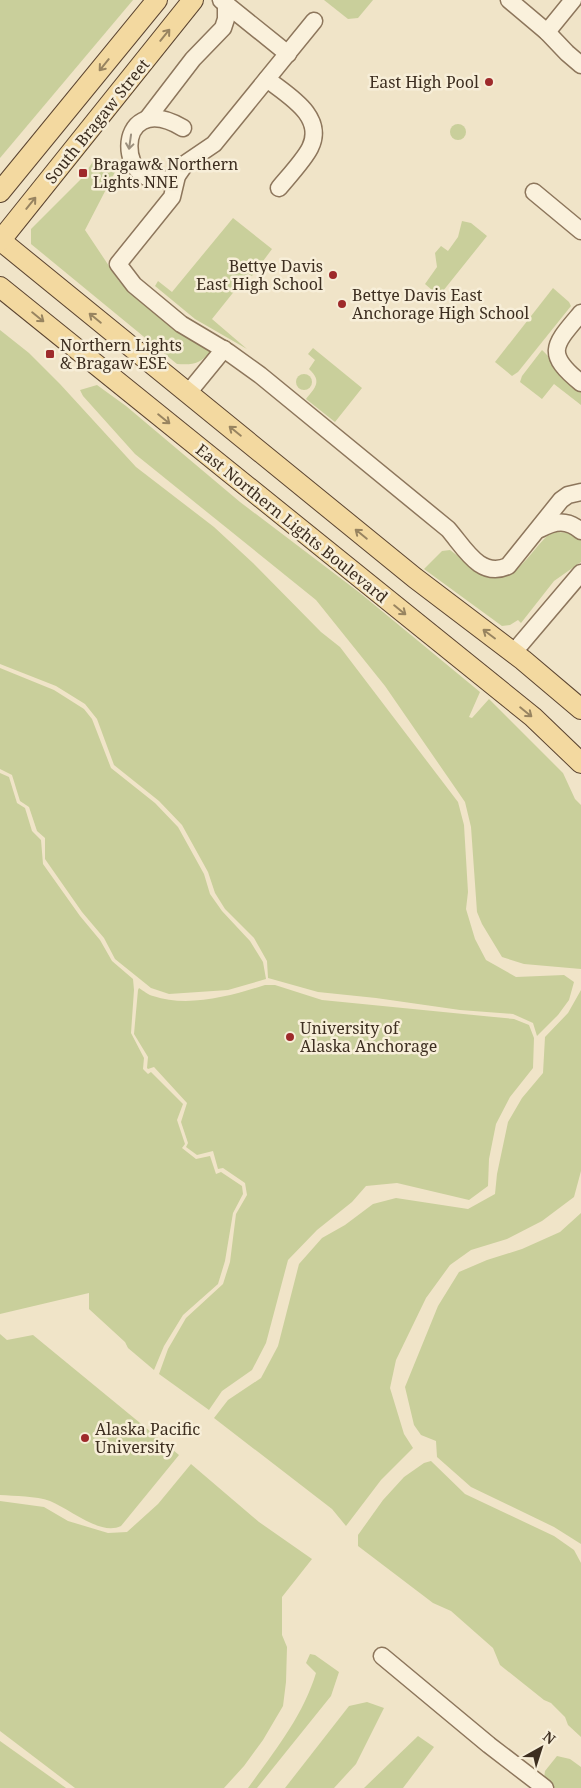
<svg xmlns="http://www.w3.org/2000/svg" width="581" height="1788" font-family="'Noto Serif',serif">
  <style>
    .green { fill: #c9cf9b }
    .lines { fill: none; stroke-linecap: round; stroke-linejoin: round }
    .minor-casing { stroke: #8d765c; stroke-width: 19 }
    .major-casing { stroke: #5b4430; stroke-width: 22 }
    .minor { stroke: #faf1dc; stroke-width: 16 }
    .major { stroke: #f3d9a0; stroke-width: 20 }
    .oneway { stroke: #988460 }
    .oneway2 { stroke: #9c907e }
    .poi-dot { fill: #9e2a2b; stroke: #f7eed8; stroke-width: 2 }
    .labels { text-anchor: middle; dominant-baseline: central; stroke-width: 5; stroke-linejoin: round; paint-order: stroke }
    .poi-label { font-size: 16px; fill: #3d2e20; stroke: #f7eed8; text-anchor: start }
    .street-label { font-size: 16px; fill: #3d2e20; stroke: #f7eed8 }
  </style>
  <rect width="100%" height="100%" fill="#f0e4c8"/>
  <g class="green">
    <polygon points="0,0 133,0 0,158"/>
    <polygon points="324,0 373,0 358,18 348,19"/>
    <circle cx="458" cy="132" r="8"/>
    <path d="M94,160L115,172L85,230L119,281L128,290L187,338L212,351C199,364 194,365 177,364L31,244V229L82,178Z"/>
    <polygon points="233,218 272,249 252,276 248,274 212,319 247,349 195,319 155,286 158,281 172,292"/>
    <polygon points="462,221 471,223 487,236 439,296 425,284 437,267 435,253 441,246 448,251 458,237"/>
    <polygon points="553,288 569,302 571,306 518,372 512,376 495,362"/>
    <polygon points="0,330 29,353 60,384 136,467 214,527 253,563 321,632 340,647 458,802 464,825 468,892 466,909 475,939 486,960 516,977 564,975 574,982 569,1000 558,1015 537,1036 533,1023 513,1014 460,1010 376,998 318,992 268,978 267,961 254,938 225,909 215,893 208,872 182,825 159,801 114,765 97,719 85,704 56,686 0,664"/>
    <path d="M313,348L362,388L335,422L306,399C316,387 322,381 309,369L315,360L308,354Z"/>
    <path d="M542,350C550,357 549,359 553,367C559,377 572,384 581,391V405L554,384L542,399L520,382L522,376Z"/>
    <circle cx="304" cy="382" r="8"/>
    <polygon points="97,385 126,406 240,502 360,593 480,692 469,717 472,718 489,699 563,773 575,799 581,805 581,969 524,964 502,957 482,924 477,912 471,827 465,802 385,686 316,600 135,454 83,396 80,390"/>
    <path d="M552,532C563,532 573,532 581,540V562L554,581L521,623L518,620L510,625L502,626L424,569L442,551L450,550C474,568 497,591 523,563C533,553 540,541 552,532Z"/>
    <polygon points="0,668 54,690 84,709 92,719 111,768 155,803 178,827 204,874 210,894 222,911 250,941 263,962 266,979 228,990 169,994 151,988 115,959 104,938 82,912 45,859 45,838 37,831 29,807 20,801 12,775 0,769"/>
    <polygon points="0,773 9,777 17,803 25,808 32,831 41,840 43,864 80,916 100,940 112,961 133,979 134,990 131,1033 144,1058 143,1069 148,1074 151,1072 183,1104 177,1120 185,1144 182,1148 196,1159 210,1156 216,1174 221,1172 242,1186 243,1194 233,1213 225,1261 218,1284 183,1315 164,1346 154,1370 128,1348 125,1342 89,1309 89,1293 0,1314"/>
    <path d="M265,985H275L322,1000L514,1019L529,1025L534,1038L533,1068L510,1097L496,1124L489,1159L488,1186L469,1200L397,1183L366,1186L352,1202L317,1230L288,1260L266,1343L252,1370L222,1391L209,1410L159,1374L168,1349L186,1318L223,1284L230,1262L236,1214L247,1195L245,1183L223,1168L218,1169L213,1151L197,1155L186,1147L188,1143L181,1122L187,1103L154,1067L148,1069L147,1068L148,1057L134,1034L138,990L139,988C144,991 148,995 153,996C188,1008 231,996 265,985Z"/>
    <polygon points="581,990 581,1171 574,1197 542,1221 507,1239 471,1250 450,1265 426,1298 396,1360 390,1388 404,1434 413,1448 381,1480 346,1526 332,1509 214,1418 228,1400 261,1378 278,1346 299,1264 322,1238 345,1225 373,1204 396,1198 468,1209 495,1194 497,1174 508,1122 522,1098 543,1073 545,1037 568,1013"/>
    <polygon points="581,1213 581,1544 554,1527 471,1487 437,1457 436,1441 421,1435 414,1425 405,1387 438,1306 459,1272 487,1260 522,1249 560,1232"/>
    <path d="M0,1334L7,1340L33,1335L179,1455L121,1526C100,1536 70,1509 50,1501C36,1496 15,1496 0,1495Z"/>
    <polygon points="431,1461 465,1494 554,1536 574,1550 581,1563 581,1737 568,1725 565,1717 551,1703 544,1700 500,1665 493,1648 451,1611 433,1603 358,1546 358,1535 383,1500 404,1477 424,1463"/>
    <polygon points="191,1464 259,1522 312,1559 282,1597 282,1635 287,1647 286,1682 283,1706 263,1740 244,1766 224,1788 75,1788 0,1731 0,1501 44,1507 68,1521 108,1533 127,1532 158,1504"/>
    <path d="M310,1654L315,1655L339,1672L331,1696L257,1788H248C274,1752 303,1716 316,1673L306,1663Z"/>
    <polygon points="367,1702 384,1708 356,1764 334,1788 285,1788 349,1706"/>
    <polygon points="418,1736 434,1747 403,1788 364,1788"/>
    <polygon points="0,1741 66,1788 0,1788"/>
    <polygon points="557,1756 570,1759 581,1767 581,1788 555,1788 544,1778 545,1771"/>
  </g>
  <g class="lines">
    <g class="minor-casing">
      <g id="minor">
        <polyline points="221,0 288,54"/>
        <polyline points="509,0 547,32 567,53 581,65"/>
        <path d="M314,21L214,144L186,163L177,176L172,197L118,264L134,285L181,324L228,352L260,375L448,529C464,547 480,579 508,566L561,500L568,495L581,492"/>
        <polyline points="547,32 573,0"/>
        <path d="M267,79C287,95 326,116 310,148C304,160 288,177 279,188"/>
        <polyline points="147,119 193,59 223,28 226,19 226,4"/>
        <path d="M177,176C115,203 110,85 183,128"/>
        <polyline points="534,192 581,231"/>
        <path d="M581,313C554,345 544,353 581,383"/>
        <polyline points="188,393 224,349"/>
        <path d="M540,529C555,521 567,519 581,531"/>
        <polyline points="513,653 581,573"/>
        <polyline points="382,1656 489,1745 545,1788"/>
      </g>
    </g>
    <g class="major-casing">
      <g id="major">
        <polyline points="0,192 157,0"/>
        <polyline points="0,240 415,578 523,660 581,709"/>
        <polyline points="0,241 193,0"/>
        <polyline points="0,287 533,717 581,763"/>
      </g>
    </g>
    <use href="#minor" class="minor"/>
    <use href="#major" class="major"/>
  </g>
  <defs><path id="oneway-shaft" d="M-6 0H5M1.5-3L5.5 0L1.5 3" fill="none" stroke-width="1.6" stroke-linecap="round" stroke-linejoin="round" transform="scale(1.25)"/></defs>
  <g class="oneway">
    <use href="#oneway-shaft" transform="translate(165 35) rotate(-51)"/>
    <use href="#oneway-shaft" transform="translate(104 65) rotate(129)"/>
    <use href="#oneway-shaft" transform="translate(31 203) rotate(-51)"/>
    <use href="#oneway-shaft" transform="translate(38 317) rotate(39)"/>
    <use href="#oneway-shaft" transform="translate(95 318) rotate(-141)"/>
    <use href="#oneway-shaft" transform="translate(164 419) rotate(39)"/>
    <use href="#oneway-shaft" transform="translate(235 431) rotate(-141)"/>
    <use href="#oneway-shaft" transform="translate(361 534) rotate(-141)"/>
    <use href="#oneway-shaft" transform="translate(400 610) rotate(39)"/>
    <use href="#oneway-shaft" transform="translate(489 634) rotate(-143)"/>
    <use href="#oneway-shaft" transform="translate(526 712) rotate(39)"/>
  </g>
  <use class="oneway2" href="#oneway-shaft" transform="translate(130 142) rotate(98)"/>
  <g class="poi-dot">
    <circle cx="489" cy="82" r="5"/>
    <rect x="78" y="168" width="10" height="10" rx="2.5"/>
    <circle cx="333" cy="275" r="5"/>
    <circle cx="342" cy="304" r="5"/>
    <rect x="45" y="349" width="10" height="10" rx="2.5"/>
    <circle cx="290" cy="1037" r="5"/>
    <circle cx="85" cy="1438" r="5"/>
  </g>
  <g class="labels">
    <g class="poi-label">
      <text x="479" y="82" text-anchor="end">East High Pool</text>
      <text x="93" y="164">Bragaw&amp; Northern<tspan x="93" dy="18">Lights NNE</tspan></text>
      <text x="323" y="266" text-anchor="end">Bettye Davis<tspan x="323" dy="18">East High School</tspan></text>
      <text x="352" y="295">Bettye Davis East<tspan x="352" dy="18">Anchorage High School</tspan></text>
      <text x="60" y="345">Northern Lights<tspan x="60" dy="18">&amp; Bragaw ESE</tspan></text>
      <text x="300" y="1028">University of<tspan x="300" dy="18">Alaska Anchorage</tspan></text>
      <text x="95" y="1429">Alaska Pacific<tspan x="95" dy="18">University</tspan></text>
    </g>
    <g class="street-label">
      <text transform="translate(97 121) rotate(-51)">South Bragaw Street</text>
      <text transform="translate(292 523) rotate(39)">East Northern Lights Boulevard</text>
    </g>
  </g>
  <g transform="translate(541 1748) rotate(39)" stroke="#f7eed8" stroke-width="4" paint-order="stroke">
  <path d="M0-4L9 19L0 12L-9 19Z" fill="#3d2e20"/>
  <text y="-8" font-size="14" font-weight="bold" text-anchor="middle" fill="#3d2e20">N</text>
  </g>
</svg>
